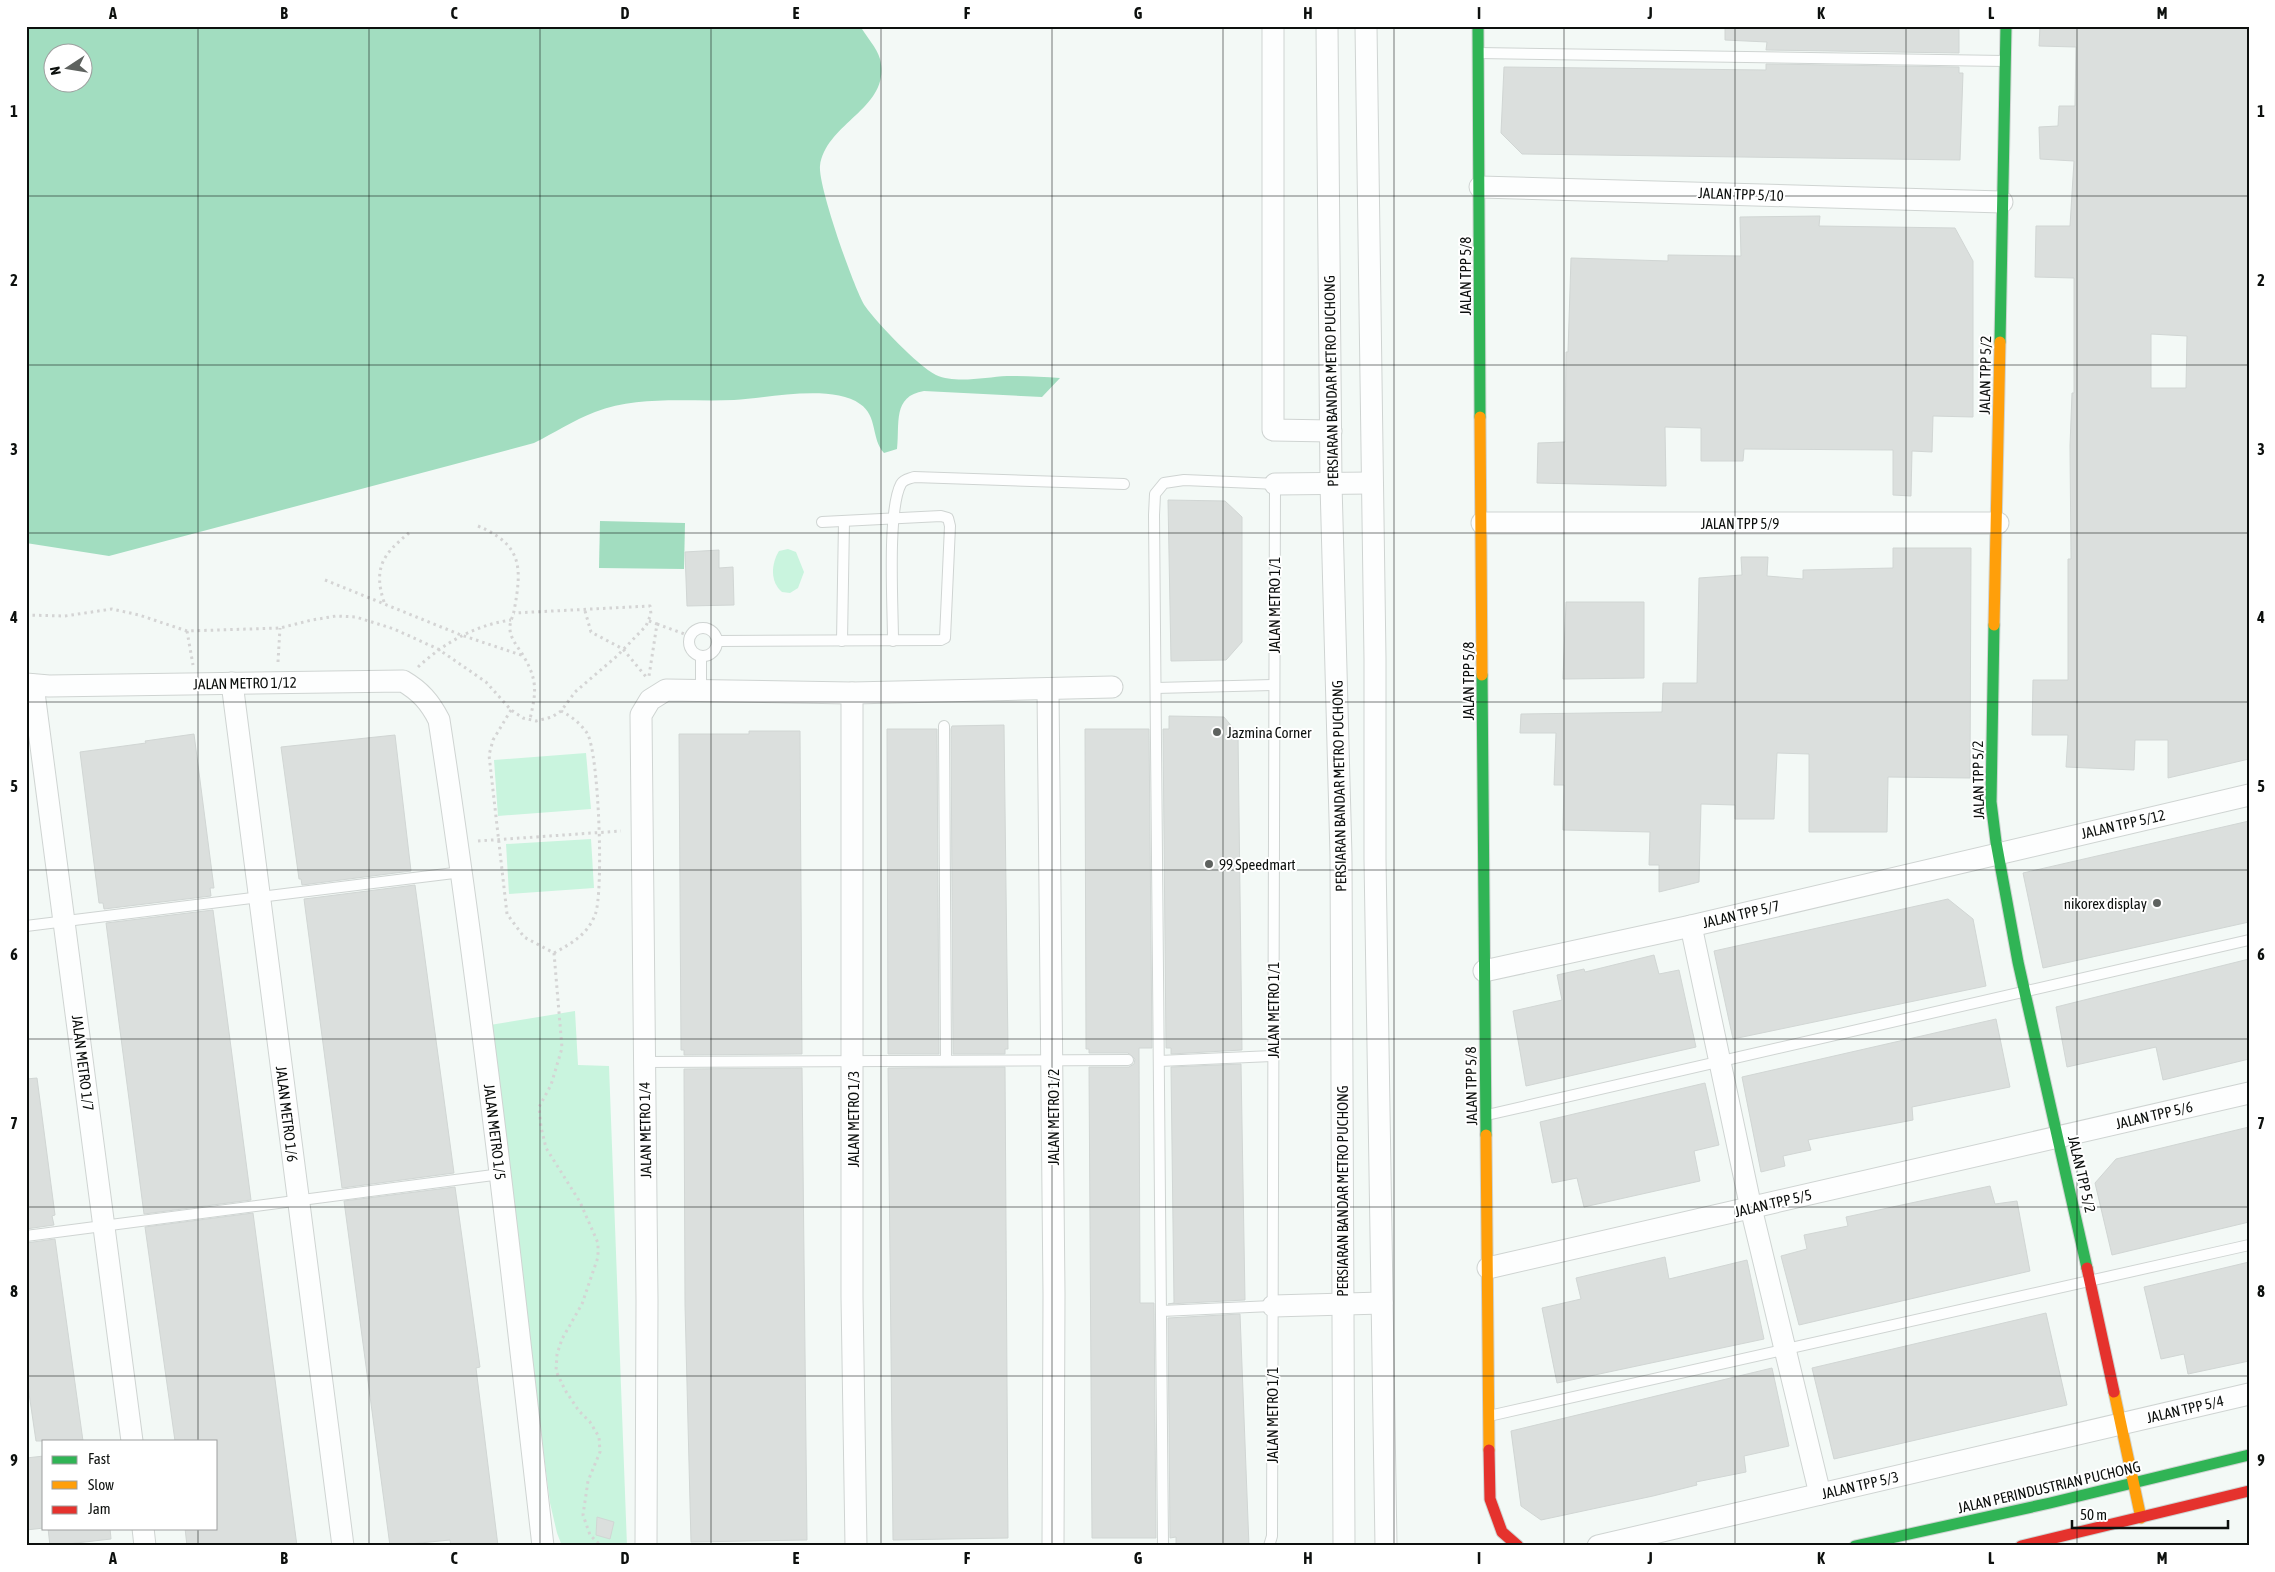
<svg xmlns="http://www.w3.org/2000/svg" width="2275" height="1572" font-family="'Asap Condensed',sans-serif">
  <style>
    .green { fill: #c9f4de }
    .water { fill: #a2ddc0; fill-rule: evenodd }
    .building { fill: #dbdfdd; stroke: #d1d6d4; fill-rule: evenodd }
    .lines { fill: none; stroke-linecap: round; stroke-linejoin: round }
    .lane-casing { stroke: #cfd4d2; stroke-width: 12 }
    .street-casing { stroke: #cfd4d2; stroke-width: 23 }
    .fast-casing { stroke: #cfd4d2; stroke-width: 13 }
    .slow-casing { stroke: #cfd4d2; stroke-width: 13 }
    .jam-casing { stroke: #cfd4d2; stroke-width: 13 }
    .path { stroke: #d4d4d4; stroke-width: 3; stroke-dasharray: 2.5 4; stroke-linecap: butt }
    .lane { stroke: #fdfefe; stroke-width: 10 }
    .street { stroke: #fdfefe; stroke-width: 21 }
    .fast { stroke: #30b455; stroke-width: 11 }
    .slow { stroke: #ff9f0a; stroke-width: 11 }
    .jam { stroke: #e5322d; stroke-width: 11 }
    .grid { fill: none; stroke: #0d100e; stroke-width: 1; stroke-opacity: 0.55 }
    .poi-dot { fill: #5e625f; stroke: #fff; stroke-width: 2 }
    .labels { text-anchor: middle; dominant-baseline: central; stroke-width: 4; stroke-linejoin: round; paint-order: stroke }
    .street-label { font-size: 15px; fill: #0d100e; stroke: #fff }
    .poi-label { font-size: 15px; fill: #0d100e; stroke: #fff; text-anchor: start }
    .neatline { fill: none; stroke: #0d100e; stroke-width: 2 }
    .grid-label { font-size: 16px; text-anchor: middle; font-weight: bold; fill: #0d100e }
  </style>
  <rect width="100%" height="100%" fill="#f3f9f6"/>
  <g class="green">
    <path d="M788,549L796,552L804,572L798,588L790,593L782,592C770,582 771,564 779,551Z"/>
    <polygon points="586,753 591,809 498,816 494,760"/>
    <polygon points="591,839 594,888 509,894 506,844"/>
    <polygon points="575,1011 578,1065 609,1066 627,1546 562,1546 557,1533 550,1503 490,1025"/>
  </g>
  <g class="water">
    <path d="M26,26H860C866,36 877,48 880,59C892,108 826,122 820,166C818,186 854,289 865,306C878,324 917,365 936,375C956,384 986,377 1007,376C1025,376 1043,377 1060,378L1042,397L924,391C892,396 900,424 897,449L884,453C871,439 878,416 860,404C832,384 767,398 734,400C687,402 639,395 595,412C574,420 554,433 534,443L109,556L26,543ZM52,52H82V82H52Z"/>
    <polygon points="600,521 685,523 684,569 599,568"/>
  </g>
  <g class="building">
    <polygon points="1725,26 1959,26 1959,53 1766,50 1767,42 1725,40"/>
    <path d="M2040,26H2249V759L2168,778V740H2135L2134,770L2066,767L2068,735H2032L2033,680H2068V559H2071L2070,446L2072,393H2074V278L2035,277L2036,226H2070L2074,161L2040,159L2039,127L2058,126L2059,106H2075L2076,47L2039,46ZM2151,334L2187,336L2186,388H2151Z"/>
    <polygon points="1766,64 1959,67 1959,73 1963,73 1960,160 1522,154 1501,133 1504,67 1766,70"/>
    <polygon points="1820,216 1819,226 1955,228 1973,261 1973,417 1933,416 1932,452 1912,451 1911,496 1893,495 1893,450 1744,449 1743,461 1701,461 1701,428 1665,427 1666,486 1537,483 1538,443 1565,442 1566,352 1568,352 1571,258 1668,261 1668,255 1741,256 1740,217"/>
    <polygon points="1168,500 1225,501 1242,517 1242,642 1226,660 1171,661"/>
    <polygon points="1893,548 1971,548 1970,778 1888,777 1887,832 1809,832 1809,754 1777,753 1774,819 1735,819 1735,805 1701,804 1699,882 1659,892 1659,865 1649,865 1650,832 1563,830 1564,785 1554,785 1556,733 1520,733 1521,714 1662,712 1663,683 1697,683 1699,578 1742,575 1741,557 1768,557 1767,576 1803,579 1803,570 1893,568"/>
    <polygon points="719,550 719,568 733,567 734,605 687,606 685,552"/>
    <polygon points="1566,602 1644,602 1644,678 1563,679"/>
    <polygon points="1169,716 1224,717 1238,734 1242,1050 1171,1054 1171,1048 1166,1048 1163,729 1169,729"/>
    <polygon points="1004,725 1008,1049 1005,1049 1005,1054 953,1054 951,729 952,726"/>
    <polygon points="887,729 937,729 939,1054 888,1054"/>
    <polygon points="1085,729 1149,729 1152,1048 1139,1048 1140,1303 1154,1303 1156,1538 1092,1538 1089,1067 1129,1067 1134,1064 1135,1059 1128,1053 1089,1053 1089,1049 1086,1049"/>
    <polygon points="749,731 800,731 802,1054 684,1055 684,1050 681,1050 679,734 749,734"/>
    <polygon points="194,734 214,888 210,888 211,896 104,909 103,903 99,903 80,752 146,743 145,741"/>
    <polygon points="395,735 411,871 302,885 301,879 299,879 281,747"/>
    <polygon points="2249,821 2249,922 2043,968 2023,873"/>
    <polygon points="415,885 454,1173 342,1188 304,899"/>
    <polygon points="1948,899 1973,919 1986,986 1733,1039 1714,951"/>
    <polygon points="213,910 251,1200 144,1214 106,923"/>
    <polygon points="1654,955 1659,974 1679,970 1696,1047 1526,1086 1513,1011 1562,1000 1557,975 1584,969 1585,972"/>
    <polygon points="2249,959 2249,1059 2163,1080 2156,1047 2067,1067 2056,1007"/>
    <polygon points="1996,1019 2010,1087 1912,1107 1913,1120 1808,1140 1811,1150 1783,1156 1785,1166 1761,1172 1742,1077"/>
    <polygon points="1241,1064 1245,1300 1168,1304 1174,1303 1171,1067"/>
    <polygon points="1005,1067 1008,1538 893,1540 888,1068"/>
    <polygon points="802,1068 807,1540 691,1542 685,1305 684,1069"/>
    <polygon points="37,1078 55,1215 52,1216 54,1225 26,1229 26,1079"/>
    <polygon points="1705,1083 1719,1145 1694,1151 1700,1181 1584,1207 1577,1178 1552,1183 1540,1122"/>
    <polygon points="2249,1127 2249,1222 2112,1255 2095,1183 2116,1159"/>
    <polygon points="1990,1186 1995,1204 2017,1201 2030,1271 1799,1325 1781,1256 1807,1249 1804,1235 1848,1226 1846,1217"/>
    <polygon points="455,1187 480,1367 476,1368 498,1546 451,1546 450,1540 390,1546 344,1201"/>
    <polygon points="253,1213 297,1546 187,1546 185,1528 216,1528 216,1441 175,1441 145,1227"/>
    <polygon points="55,1239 83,1441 36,1441 26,1373 26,1243"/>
    <polygon points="1665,1257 1669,1279 1747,1260 1764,1339 1557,1383 1542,1308 1581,1299 1576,1278"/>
    <polygon points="2249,1262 2249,1361 2188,1374 2184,1354 2161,1359 2144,1287"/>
    <polygon points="2046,1313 2067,1405 1834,1459 1812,1368"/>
    <polygon points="1240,1314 1249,1546 1176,1546 1176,1537 1170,1538 1168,1318"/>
    <polygon points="1772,1368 1789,1446 1744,1456 1746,1472 1696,1482 1697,1485 1653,1496 1541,1520 1521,1506 1511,1431"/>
    <polygon points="44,1456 44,1528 26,1530 26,1458"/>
    <polygon points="597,1517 614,1522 610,1539 596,1535"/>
    <polygon points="48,1528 110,1528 111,1539 50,1546"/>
  </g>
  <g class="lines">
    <g class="lane-casing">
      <g id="lane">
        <polyline points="1479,53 2004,61"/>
        <circle cx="703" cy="642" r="14"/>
        <polyline points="717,641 941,640 945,638 950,526 948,518 941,516 822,522"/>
        <polyline points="842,641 844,521"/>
        <path d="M893,641C893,607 887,510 901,484C904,479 909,479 914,477L1124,484"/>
        <polyline points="1156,688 1274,685"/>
        <polyline points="701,691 701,656"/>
        <polyline points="944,726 946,1060"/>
        <polyline points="26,926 462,872"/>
        <polyline points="1159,1061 1273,1056"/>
        <polyline points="645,1062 1128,1060"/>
        <polyline points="1487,1115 2249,940"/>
        <polyline points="26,1236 501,1174"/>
        <polyline points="1161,1311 1273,1306"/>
        <polyline points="1489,1416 2249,1245"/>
        <polyline points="1163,1546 1154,515 1155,494 1164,483 1184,480 1275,484 1272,1536 1269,1546"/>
      </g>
    </g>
    <g class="street-casing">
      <g id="street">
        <polyline points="1273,26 1273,430 1331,431"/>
        <polyline points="1327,26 1331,484 1341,856 1344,1546"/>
        <polyline points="1366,26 1375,659 1375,859 1386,1546"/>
        <polyline points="1480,187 2002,202"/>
        <polyline points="1275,484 1371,483"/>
        <polyline points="1482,523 1998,523"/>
        <polyline points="232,683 343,1546"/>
        <path d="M26,684L49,686L403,681C420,691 430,702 439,720C481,994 512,1270 543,1546"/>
        <polyline points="33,685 132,1441"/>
        <polyline points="1048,689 1054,1294 1053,1546"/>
        <polyline points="852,693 852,1297 856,1546"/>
        <polyline points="1691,926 1751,1208 1820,1494"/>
        <polyline points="1484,971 1691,926 2249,795"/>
        <polyline points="1488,1268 2249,1093"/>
        <polyline points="1273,1306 1382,1303"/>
        <polyline points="143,1528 145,1546"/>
        <polyline points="646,1546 647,1300 641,715 650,700 666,690 852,693 1112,687"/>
        <polyline points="1598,1546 2249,1394"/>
      </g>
    </g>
    <g class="fast-casing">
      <g id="fast">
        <polyline points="1478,26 1480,417"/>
        <polyline points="2000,342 2006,26"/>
        <polyline points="1994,625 1991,802 1996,842 2018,962 2087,1268"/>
        <polyline points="1482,675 1486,1135"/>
        <polyline points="1855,1546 2050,1503 2249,1455"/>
      </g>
    </g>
    <g class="slow-casing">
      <g id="slow">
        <polyline points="1480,417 1482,675"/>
        <polyline points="1994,625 2000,342"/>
        <polyline points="1486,1135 1489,1450"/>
        <polyline points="2114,1392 2141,1518"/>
      </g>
    </g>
    <g class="jam-casing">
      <g id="jam">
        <polyline points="2087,1268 2114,1392"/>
        <polyline points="1489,1450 1490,1499 1502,1532 1518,1546"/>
        <polyline points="2021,1546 2249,1491"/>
      </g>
    </g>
    <g class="path">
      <path d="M478,526C523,545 522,568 514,611C513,617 509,623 510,630C511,640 519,648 524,657C538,681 536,693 530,719"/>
      <polyline points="325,580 461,635 524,656"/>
      <path d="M384,602C373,568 383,554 409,533"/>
      <polyline points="585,611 591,632 623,649 647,678"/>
      <polyline points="26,615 65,616 112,609 139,615 187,631 280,628 312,620 336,616 356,617 394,629 438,649 486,682 511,710 523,718 536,721 552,717 561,711 575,692 617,656 646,626 651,614 650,606 514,613"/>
      <polyline points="649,621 657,624 649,676"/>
      <polyline points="657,624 690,636"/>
      <polyline points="187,631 193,665"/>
      <polyline points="278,662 280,628"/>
      <path d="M418,667C444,643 475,625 511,620"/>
      <path d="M511,710L493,740L489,755L507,914L524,937L554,953C572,943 587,935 595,915C604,894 599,752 587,733C580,723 571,716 561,711"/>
      <polyline points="478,841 621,831"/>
      <polyline points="554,953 562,1048 551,1085 539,1107 541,1127 546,1148 580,1202 598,1243 598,1257 582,1304 562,1339 557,1354 556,1371 565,1390 579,1411 590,1422 599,1437 600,1452 588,1481 583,1515 590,1535 601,1546"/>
    </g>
    <use href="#lane" class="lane"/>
    <use href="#street" class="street"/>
    <use href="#fast" class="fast"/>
    <use href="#slow" class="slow"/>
    <use href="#jam" class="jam"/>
  </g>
  <path class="grid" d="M198,26V1441M369,26V1546M540,26V1546M711,26V1546M881,26V1546M1052,26V1546M1223,26V1546M1394,26V1546M1564,26V1546M1735,26V1546M1906,26V1546M2077,26V1546M26,196H2249M26,365H2249M26,533H2249M26,702H2249M26,870H2249M26,1039H2249M26,1207H2249M26,1376H2249M198,1528V1546"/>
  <g class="poi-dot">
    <circle cx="1217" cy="732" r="5"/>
    <circle cx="1209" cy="864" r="5"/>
    <circle cx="2157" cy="903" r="5"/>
  </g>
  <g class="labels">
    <g class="street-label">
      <text transform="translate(1741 194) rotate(2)">JALAN TPP 5/10</text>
      <text transform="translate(1465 276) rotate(-90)">JALAN TPP 5/8</text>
      <text transform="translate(1985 375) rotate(-89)">JALAN TPP 5/2</text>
      <text transform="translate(1331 381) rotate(-91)">PERSIARAN BANDAR METRO PUCHONG</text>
      <text x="1740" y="523">JALAN TPP 5/9</text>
      <text transform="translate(1274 605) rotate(-90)">JALAN METRO 1/1</text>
      <text transform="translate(1468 681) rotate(-90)">JALAN TPP 5/8</text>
      <text transform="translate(245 683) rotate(-1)">JALAN METRO 1/12</text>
      <text transform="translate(1978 780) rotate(-91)">JALAN TPP 5/2</text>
      <text transform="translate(1339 786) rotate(-91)">PERSIARAN BANDAR METRO PUCHONG</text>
      <text transform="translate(2123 824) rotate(-13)">JALAN TPP 5/12</text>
      <text transform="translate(1741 914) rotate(-13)">JALAN TPP 5/7</text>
      <text transform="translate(1273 1010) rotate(-90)">JALAN METRO 1/1</text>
      <text transform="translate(83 1063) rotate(83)">JALAN METRO 1/7</text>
      <text transform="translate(1471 1086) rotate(-91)">JALAN TPP 5/8</text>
      <text transform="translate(287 1114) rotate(83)">JALAN METRO 1/6</text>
      <text transform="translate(2154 1115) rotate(-13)">JALAN TPP 5/6</text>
      <text transform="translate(1053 1117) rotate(-90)">JALAN METRO 1/2</text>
      <text transform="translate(853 1119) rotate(-90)">JALAN METRO 1/3</text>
      <text transform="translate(645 1130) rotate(-91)">JALAN METRO 1/4</text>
      <text transform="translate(495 1132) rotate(83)">JALAN METRO 1/5</text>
      <text transform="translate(2082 1174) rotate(77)">JALAN TPP 5/2</text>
      <text transform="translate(1342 1191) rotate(-90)">PERSIARAN BANDAR METRO PUCHONG</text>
      <text transform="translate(1773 1203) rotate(-13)">JALAN TPP 5/5</text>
      <text transform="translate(2185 1409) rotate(-13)">JALAN TPP 5/4</text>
      <text transform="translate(1272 1415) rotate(-90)">JALAN METRO 1/1</text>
      <text transform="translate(1860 1485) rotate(-13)">JALAN TPP 5/3</text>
      <text transform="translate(2049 1487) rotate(-13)">JALAN PERINDUSTRIAN PUCHONG</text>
    </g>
    <g class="poi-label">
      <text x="1227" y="732">Jazmina Corner</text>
      <text x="1219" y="864">99 Speedmart</text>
      <text x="2147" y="903" text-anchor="end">nikorex display</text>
    </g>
  </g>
  <rect width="2275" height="1572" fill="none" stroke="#ffffff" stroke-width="55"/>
  <rect x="42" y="1440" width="175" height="90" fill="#ffffff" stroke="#9e9f9f"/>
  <rect x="52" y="1456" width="25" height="8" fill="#30b455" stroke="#9e9f9f"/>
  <text x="88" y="1464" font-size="15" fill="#0d100e">Fast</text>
  <rect x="52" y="1481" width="25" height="8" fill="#ff9f0a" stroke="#9e9f9f"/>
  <text x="88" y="1490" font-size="15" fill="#0d100e">Slow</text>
  <rect x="52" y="1506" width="25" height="8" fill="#e5322d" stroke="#9e9f9f"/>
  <text x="88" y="1514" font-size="15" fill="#0d100e">Jam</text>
  <g transform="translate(68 68) rotate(258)"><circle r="24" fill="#ffffff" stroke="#9e9f9f"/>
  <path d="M0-4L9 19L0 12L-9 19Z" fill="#5e625f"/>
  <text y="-8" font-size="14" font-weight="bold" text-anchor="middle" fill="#0d100e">N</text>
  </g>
  <path d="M2072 1520v8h156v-8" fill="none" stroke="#0d100e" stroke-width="2.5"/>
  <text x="2080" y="1520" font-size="15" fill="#0d100e" stroke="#ffffff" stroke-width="4" paint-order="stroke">50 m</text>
  <rect x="28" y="28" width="2220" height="1516" class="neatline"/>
  <g class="grid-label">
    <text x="113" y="19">A</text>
    <text x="284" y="19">B</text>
    <text x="454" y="19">C</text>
    <text x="625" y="19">D</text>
    <text x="796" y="19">E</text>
    <text x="967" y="19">F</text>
    <text x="1138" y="19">G</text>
    <text x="1308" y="19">H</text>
    <text x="1479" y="19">I</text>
    <text x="1650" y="19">J</text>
    <text x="1821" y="19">K</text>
    <text x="1991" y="19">L</text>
    <text x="2162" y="19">M</text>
    <text x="14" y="117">1</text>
    <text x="2261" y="117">1</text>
    <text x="14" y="286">2</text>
    <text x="2261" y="286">2</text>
    <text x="14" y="455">3</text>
    <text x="2261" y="455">3</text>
    <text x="14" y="623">4</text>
    <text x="2261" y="623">4</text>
    <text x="14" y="792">5</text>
    <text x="2261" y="792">5</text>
    <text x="14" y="960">6</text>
    <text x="2261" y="960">6</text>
    <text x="14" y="1129">7</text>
    <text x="2261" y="1129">7</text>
    <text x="14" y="1297">8</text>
    <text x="2261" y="1297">8</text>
    <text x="14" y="1466">9</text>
    <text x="2261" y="1466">9</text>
    <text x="113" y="1564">A</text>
    <text x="284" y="1564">B</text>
    <text x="454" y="1564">C</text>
    <text x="625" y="1564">D</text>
    <text x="796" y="1564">E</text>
    <text x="967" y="1564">F</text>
    <text x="1138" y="1564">G</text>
    <text x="1308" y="1564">H</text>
    <text x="1479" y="1564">I</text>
    <text x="1650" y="1564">J</text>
    <text x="1821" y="1564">K</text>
    <text x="1991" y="1564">L</text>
    <text x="2162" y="1564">M</text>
  </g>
</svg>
